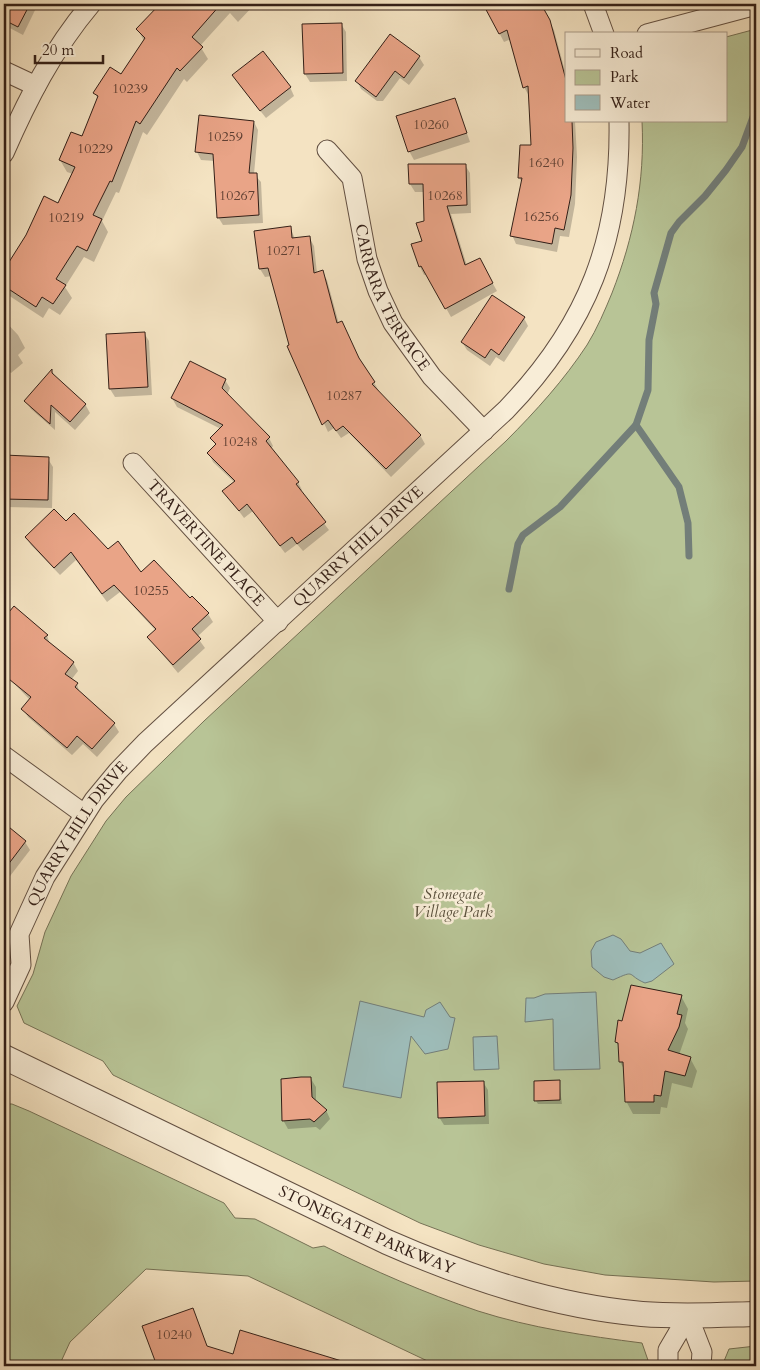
<svg xmlns="http://www.w3.org/2000/svg" width="760" height="1370" font-family="Cardo,serif">
  <style>
    .green { fill: #b8c496; stroke: #767256 }
    .water { fill: #9ebdba; stroke: #737e79 }
    .shadow { fill: #0003 }
    .lines { fill: none; stroke-linecap: round; stroke-linejoin: round }
    .stream { stroke: #737e79; stroke-width: 7 }
    .building { fill: #e9a487; stroke: #331f17 }
    .minor-casing { stroke: #635042; stroke-width: 21 }
    .tertiary-casing { stroke: #635042; stroke-width: 26 }
    .minor { stroke: #f8edd7; stroke-width: 19 }
    .tertiary { stroke: #f8edd7; stroke-width: 24 }
    .labels { text-anchor: middle; dominant-baseline: central; stroke-width: 5; stroke-linejoin: round; paint-order: stroke }
    .number-label { font-size: 14px; fill: #604033 }
    .street-label { font-size: 16px; fill: #331f17; stroke: #f8edd7 }
    .park-label { font-size: 16px; font-style: italic; fill: #5b513d; stroke: #f8edd7 }
  </style>
  <rect width="100%" height="100%" fill="#f4e3c2"/>
  <filter id="stains"><feTurbulence type="fractalNoise" baseFrequency=".004" numOctaves="4"/><feColorMatrix values="0 0 0 0 .2 0 0 0 0 .09 0 0 0 0 .02 0 0 0 .5 -.17"/></filter>
  <radialGradient id="worn" r=".72"><stop offset=".6" stop-color="#630" stop-opacity="0"/><stop offset="1" stop-color="#630" stop-opacity=".3"/></radialGradient>
  <g class="green">
    <path d="M756,29V1281L714,1282L605,1275L544,1264L479,1245L420,1223L113,1075L103,1061L24,1023L17,1006L33,974L45,932L71,876L106,821L126,797L204,721L506,441C536,411 564,380 587,345C597,329 605,310 612,293C634,237 645,181 642,121H726V37Z"/>
    <path d="M4,1104H12L29,1111L224,1203L235,1218L255,1219L313,1248L324,1246C374,1271 425,1293 478,1311C531,1328 587,1336 642,1343L650,1366H438L248,1276L146,1269L70,1342L59,1366H4Z"/>
    <polygon points="756,1346 756,1366 722,1366 729,1349"/>
  </g>
  <g class="water">
    <path d="M613,935L621,939L630,951L640,953L661,943L674,964L652,981L645,983C626,975 637,969 613,980L604,977L592,967L591,951L596,942Z"/>
    <polygon points="596,992 600,1069 554,1070 553,1019 525,1022 526,998 534,998 545,994"/>
    <polygon points="360,1001 424,1017 426,1010 440,1002 450,1017 455,1018 448,1049 425,1054 411,1036 401,1098 343,1087"/>
    <polygon points="497,1036 499,1069 474,1070 473,1037"/>
  </g>
  <g class="shadow">
    <polygon points="4,4 38,4 23,35 4,25"/>
    <polygon points="161,4 255,4 238,22 230,13 200,46 208,59 187,82 184,79 147,135 143,132 119,193 116,192 102,221 108,232 94,262 84,257 65,287 72,298 60,315 49,308 43,318 5,293 4,272 27,236 58,204 73,174 67,172 60,160 83,138 98,99 95,93 121,76 144,41 138,30"/>
    <polygon points="484,4 540,4 554,30 566,75 566,121 575,121 577,157 575,204 569,237 560,236 557,252 516,244 512,235 522,182 519,178 532,146 529,96 524,87 511,39 504,42"/>
    <polygon points="341,24 346,32 347,81 310,82 305,74"/>
    <polygon points="391,36 419,57 424,65 409,85 400,78 383,101 377,101 361,89 357,81"/>
    <polygon points="238,83 290,87 294,96 266,118"/>
    <polygon points="455,99 470,142 414,160 409,151"/>
    <polygon points="254,122 258,130 254,174 261,182 263,223 223,225 218,217 215,161 201,160 197,152"/>
    <polygon points="465,165 470,173 471,213 451,214 467,266 479,259 497,291 451,317 427,274 424,275 420,267 425,222 424,192 415,192 410,184"/>
    <polygon points="290,227 295,239 309,237 314,246 317,273 322,272 327,280 339,324 379,391 377,392 420,435 425,444 391,477 349,433 341,438 334,428 328,432 289,346 291,345 272,276 265,277 260,269 255,232"/>
    <polygon points="524,318 528,326 504,362 496,357 490,366 467,350 462,342"/>
    <polygon points="4,320 18,335 25,348 18,355 23,363 11,373 4,366"/>
    <polygon points="144,333 149,341 152,395 115,397 110,389"/>
    <polygon points="52,371 56,378 85,404 90,413 75,430 55,412 55,430 31,409 26,401"/>
    <polygon points="225,380 230,388 227,395 269,438 273,446 271,449 298,482 302,490 300,492 329,530 303,551 297,544 285,553 253,511 244,518 224,491 235,483 213,462 209,454 216,446 212,438 221,429 177,407 172,398"/>
    <polygon points="4,457 48,459 53,467 52,508 6,507 4,502"/>
    <polygon points="66,523 141,573 190,600 192,597 208,614 213,622 197,637 205,648 178,673 149,638 156,631 120,592 107,602 76,560 60,575 31,545 26,537"/>
    <polygon points="14,608 47,635 50,645 73,662 78,671 71,680 77,684 80,694 114,724 119,732 97,757 83,744 72,755 28,717 23,709 30,700 4,673 4,620"/>
    <polygon points="4,825 25,842 30,850 4,884"/>
    <polygon points="681,996 688,1009 685,1023 688,1029 679,1055 690,1058 697,1071 692,1088 672,1083 667,1108 661,1107 660,1114 633,1114 626,1101 624,1069 620,1062 620,1048 616,1042 623,1023"/>
    <polygon points="311,1079 316,1087 316,1102 326,1110 330,1119 320,1130 316,1127 288,1129 283,1120"/>
    <polygon points="559,1081 562,1104 538,1104 536,1101"/>
    <polygon points="483,1082 488,1090 489,1124 444,1125 439,1117"/>
    <polygon points="192,1309 208,1348 233,1355 306,1351 343,1366 158,1366 144,1327"/>
  </g>
  <g class="lines">
    <g class="stream">
      <polyline points="636,425 679,487 688,523 689,556"/>
      <polyline points="509,589 518,544 523,535 560,507 636,425 648,390 649,340 656,304 654,293 671,233 679,222 705,196 726,170 742,147 756,109"/>
    </g>
  </g>
  <g class="building">
    <polygon points="4,4 30,4 18,27 4,20"/>
    <polygon points="160,4 221,4 192,37 203,47 180,71 177,68 140,124 136,121 112,182 110,181 93,215 102,219 87,251 77,246 56,279 66,285 53,304 42,297 36,307 4,286 4,270 26,235 44,196 58,203 75,167 59,160 71,132 82,136 98,96 93,93 110,67 121,74 145,38 136,29"/>
    <polygon points="483,4 541,4 550,20 566,80 566,121 572,121 573,148 571,195 564,230 555,228 552,244 510,236 522,178 518,178 520,145 531,145 528,86 523,88 507,30 499,34"/>
    <polygon points="342,23 343,73 304,74 302,24"/>
    <polygon points="390,34 420,56 404,78 395,71 376,97 355,81"/>
    <polygon points="263,51 291,87 260,111 232,75"/>
    <polygon points="455,98 467,133 408,152 396,116"/>
    <polygon points="199,115 254,121 249,173 257,173 259,215 217,218 213,154 195,152"/>
    <polygon points="408,164 466,164 467,205 447,206 465,265 480,258 493,283 445,309 421,266 419,267 411,244 422,241 416,223 424,221 423,184 409,184"/>
    <polygon points="291,226 292,238 310,236 314,273 323,270 337,323 342,321 359,358 375,382 372,384 421,435 386,469 343,426 336,431 328,420 322,425 287,346 289,345 268,268 259,269 254,231"/>
    <polygon points="492,295 525,317 499,355 491,349 485,358 461,342"/>
    <polygon points="145,332 148,387 109,389 106,334"/>
    <polygon points="190,361 226,379 222,388 270,437 266,441 299,482 296,484 326,522 297,544 292,537 280,546 247,504 239,511 222,491 235,481 207,453 216,444 210,438 223,425 171,398"/>
    <polygon points="52,369 52,373 86,404 70,422 51,405 50,424 24,401"/>
    <polygon points="4,455 49,457 48,500 4,499"/>
    <polygon points="54,509 66,521 74,513 108,549 118,541 141,572 154,560 190,598 192,596 209,613 192,629 201,639 173,665 147,637 156,629 114,585 102,594 71,552 54,568 25,537"/>
    <polygon points="14,606 48,635 44,638 74,662 65,674 78,683 75,687 115,723 92,749 77,736 67,748 21,709 31,697 4,675 4,618"/>
    <polygon points="4,823 26,841 4,870"/>
    <polygon points="631,985 682,995 677,1014 682,1015 679,1027 668,1050 691,1057 685,1076 665,1071 661,1096 654,1095 654,1102 625,1102 623,1062 619,1062 618,1043 615,1042 618,1020 622,1021"/>
    <polygon points="301,1077 311,1077 312,1097 327,1110 314,1122 310,1119 282,1121 281,1079"/>
    <polygon points="560,1080 560,1100 534,1101 534,1081"/>
    <polygon points="484,1081 485,1116 438,1118 437,1082"/>
    <polygon points="193,1308 207,1346 233,1354 240,1330 345,1362 344,1366 157,1366 142,1326"/>
  </g>
  <g class="lines">
    <g class="minor-casing">
      <g id="minor">
        <polyline points="593,4 604,34"/>
        <polyline points="647,34 756,5"/>
        <polyline points="4,71 36,86"/>
        <path id="s1" d="M327,150L352,178L367,259L378,291L393,323L432,377L484,431"/>
        <path d="M4,153C27,100 53,49 91,4"/>
        <path id="s2" d="M133,463L278,622"/>
        <polyline points="4,756 84,814"/>
        <path id="s3" d="M4,1002L21,965L19,934L45,877L94,800L118,771L145,743L506,410C588,325 621,239 619,121"/>
        <polyline points="688,1316 702,1352 701,1366"/>
        <polyline points="668,1366 668,1350 688,1316"/>
      </g>
    </g>
    <g class="tertiary-casing">
      <g id="tertiary">
        <path id="s4" d="M4,1057L387,1242C469,1278 553,1306 642,1314C680,1317 718,1315 756,1314"/>
      </g>
    </g>
    <use href="#minor" class="minor"/>
    <use href="#tertiary" class="tertiary"/>
  </g>
  <g class="labels">
    <g class="number-label">
      <text x="130" y="88">10239</text>
      <text x="431" y="124">10260</text>
      <text x="225" y="136">10259</text>
      <text x="95" y="148">10229</text>
      <text x="546" y="162">16240</text>
      <text x="237" y="195">10267</text>
      <text x="445" y="195">10268</text>
      <text x="541" y="216">16256</text>
      <text x="66" y="217">10219</text>
      <text x="284" y="250">10271</text>
      <text x="344" y="395">10287</text>
      <text x="240" y="441">10248</text>
      <text x="151" y="590">10255</text>
      <text x="174" y="1334">10240</text>
    </g>
    <g class="street-label">
      <text stroke="none"><textPath href="#s1" startOffset="165">CARRARA TERRACE</textPath></text>
      <text stroke="none"><textPath href="#s2" startOffset="108">TRAVERTINE PLACE</textPath></text>
      <text stroke="none"><textPath href="#s3" startOffset="592">QUARRY HILL DRIVE</textPath></text>
      <text stroke="none"><textPath href="#s3" startOffset="188">QUARRY HILL DRIVE</textPath></text>
      <text stroke="none"><textPath href="#s4" startOffset="402">STONEGATE PARKWAY</textPath></text>
    </g>
    <g class="park-label">
      <text x="453" y="894">Stonegate<tspan x="453" dy="18">Village Park</tspan></text>
    </g>
  </g>
  <rect width="760" height="1370" fill="none" stroke="#f4e3c2" stroke-width="20"/>
  <rect x="5" y="5" width="750" height="1360" fill="none" stroke="#331f17" stroke-width="2.5"/>
  <rect x="10" y="10" width="740" height="1350" fill="none" stroke="#331f17"/>
  <rect x="565" y="32" width="162" height="90" fill="#f8edd7" stroke="#a99b8a"/>
  <rect x="575" y="49" width="25" height="8" fill="#f8edd7" stroke="#a99b8a"/>
  <text x="610" y="58" font-size="15" fill="#331f17">Road</text>
  <rect x="575" y="70" width="25" height="15" fill="#b8c496" stroke="#a99b8a"/>
  <text x="610" y="82" font-size="15" fill="#331f17">Park</text>
  <rect x="575" y="95" width="25" height="15" fill="#9ebdba" stroke="#a99b8a"/>
  <text x="610" y="108" font-size="15" fill="#331f17">Water</text>
  <path d="M35 55v8h68v-8" fill="none" stroke="#331f17" stroke-width="2.5"/>
  <text x="42" y="55" font-size="15" fill="#331f17" stroke="#f8edd7" stroke-width="4" paint-order="stroke">20 m</text>
  <rect width="100%" height="100%" filter="url(#stains)"/>
  <rect width="100%" height="100%" fill="url(#worn)"/>
</svg>
